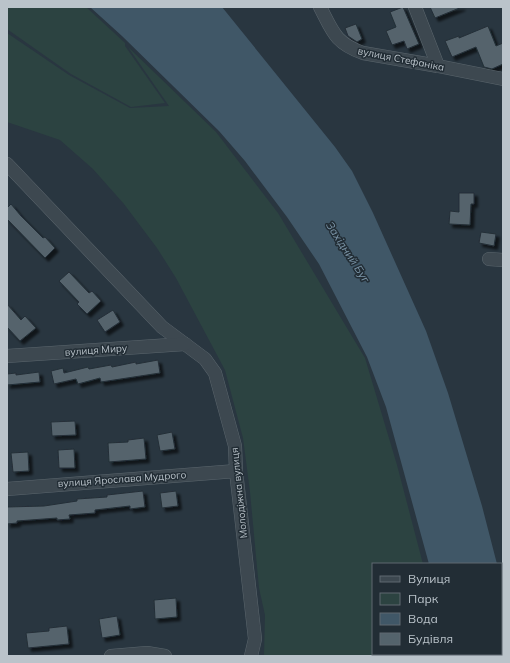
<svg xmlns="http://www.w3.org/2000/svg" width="510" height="663" font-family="Mulish,sans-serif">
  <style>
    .green { fill: #2c4341 }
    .water { fill: #405767 }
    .building { fill: #54636c; stroke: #242f37; filter: url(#shadow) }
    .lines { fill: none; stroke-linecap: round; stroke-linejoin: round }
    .minor-casing { stroke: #5b666d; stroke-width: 14 }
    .minor { stroke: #3d4850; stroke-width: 13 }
    .labels { text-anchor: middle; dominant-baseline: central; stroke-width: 3; stroke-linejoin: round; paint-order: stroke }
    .street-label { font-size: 10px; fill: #bac3ca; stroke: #222d35 }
    .water-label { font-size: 11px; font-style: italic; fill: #7d97aa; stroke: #222d35 }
  </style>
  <defs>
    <filter id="shadow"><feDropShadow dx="3.5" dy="3.5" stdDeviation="1" flood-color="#0009"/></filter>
  </defs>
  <rect width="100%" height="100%" fill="#293640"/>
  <g class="green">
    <polygon points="7,7 86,7 125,43 125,46 165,103 131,107 71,74 7,29"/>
    <polygon points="7,33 69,75 130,108 169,106 128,47 216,132 278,213 365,358 397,465 423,564 373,564 373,654 443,654 443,656 264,656 265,615 259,588 250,492 243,438 225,370 176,278 157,248 124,204 93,169 60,140 7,122"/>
  </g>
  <g class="water">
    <polygon points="90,7 222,7 335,147 352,171 373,213 426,331 448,393 482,506 497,564 429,564 386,407 367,357 319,264 287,217 245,161 219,131 122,36"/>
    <polygon points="501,582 503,592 503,656 447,656 447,654 501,654"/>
  </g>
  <g class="building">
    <polygon points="403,7 419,44 407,49 404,41 392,45 386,31 396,27 390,12"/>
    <polygon points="430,7 462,7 435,18"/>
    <polygon points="356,24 362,39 357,42 348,36 345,28"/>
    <polygon points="488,26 496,46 503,43 503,64 492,69 484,67 476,47 452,57 445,41 459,36 459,38"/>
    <polygon points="459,193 474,193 474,204 471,204 470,225 449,224 450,211 459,212"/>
    <polygon points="11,204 21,216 43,238 45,237 55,248 45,258 7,219 7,208"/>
    <polygon points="481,232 496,234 494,246 479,243"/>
    <polygon points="69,272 89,293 92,291 101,301 87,314 77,304 79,302 59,281"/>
    <polygon points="7,304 21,320 25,316 36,328 20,341 7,327"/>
    <polygon points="113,310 120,322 105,332 97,320"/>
    <polygon points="158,360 160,373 101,382 100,378 78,384 76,379 54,384 51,371 63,368 64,373 88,367 89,369 111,365 112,367 136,362 136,364"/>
    <polygon points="39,372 40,382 7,385 7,374 16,373 16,375"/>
    <polygon points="75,421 76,435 52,436 51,422"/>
    <polygon points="172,432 175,449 160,451 157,435"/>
    <polygon points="144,438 146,459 109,462 108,443 128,442 128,440"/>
    <polygon points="74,449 75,468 59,468 58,450"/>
    <polygon points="28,452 29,471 13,472 11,453"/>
    <polygon points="143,491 145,507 130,509 130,506 95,510 95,513 69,515 70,519 57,520 57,518 17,521 17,523 7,524 7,507 44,506 77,501 77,499 107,497 107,495"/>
    <polygon points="176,491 178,506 162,508 160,493"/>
    <polygon points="176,598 177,617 155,619 154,600"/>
    <polygon points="117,616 120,635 102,638 99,619"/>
    <polygon points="67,626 69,644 28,648 26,633 49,631 49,628"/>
  </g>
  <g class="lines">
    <g class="minor-casing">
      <g id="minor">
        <path d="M320,7C333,32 335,43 363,53L438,66L503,79"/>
        <polyline points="415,7 438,66"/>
        <polyline points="7,164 162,327 205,359 215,373 235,446 236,471 255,639 251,656"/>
        <polyline points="489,259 503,260"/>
        <polyline points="7,356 185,344"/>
        <polyline points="7,489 236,471"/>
        <polyline points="111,656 147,653 165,656"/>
      </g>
    </g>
    <use href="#minor" class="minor"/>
  </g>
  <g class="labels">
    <g class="street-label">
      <text transform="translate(401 59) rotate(11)">вулиця Стефаніка</text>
      <text transform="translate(96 350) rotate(-4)">вулиця Миру</text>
      <text transform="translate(122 479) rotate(-4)">вулиця Ярослава Мудрого</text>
      <text transform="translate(239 493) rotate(-96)">Молодіжна вулиця</text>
    </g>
    <g class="water-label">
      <text transform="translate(348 252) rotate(57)">Західний Буг</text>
    </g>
  </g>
  <rect width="510" height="663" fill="none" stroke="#bac3ca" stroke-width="16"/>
  <rect x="372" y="563" width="130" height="92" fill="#222d35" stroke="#5f6971"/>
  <rect x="380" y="576" width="20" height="6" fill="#3d4850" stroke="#5f6971"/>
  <text x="408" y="583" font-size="12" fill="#bac3ca">Вулиця</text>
  <rect x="380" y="593" width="20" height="12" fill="#2c4341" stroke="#5f6971"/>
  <text x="408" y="603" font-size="12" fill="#bac3ca">Парк</text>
  <rect x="380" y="613" width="20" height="12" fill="#405767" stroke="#5f6971"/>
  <text x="408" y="623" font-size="12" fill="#bac3ca">Вода</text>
  <rect x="380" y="633" width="20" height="12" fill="#54636c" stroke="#5f6971"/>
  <text x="408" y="643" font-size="12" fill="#bac3ca">Будівля</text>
</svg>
